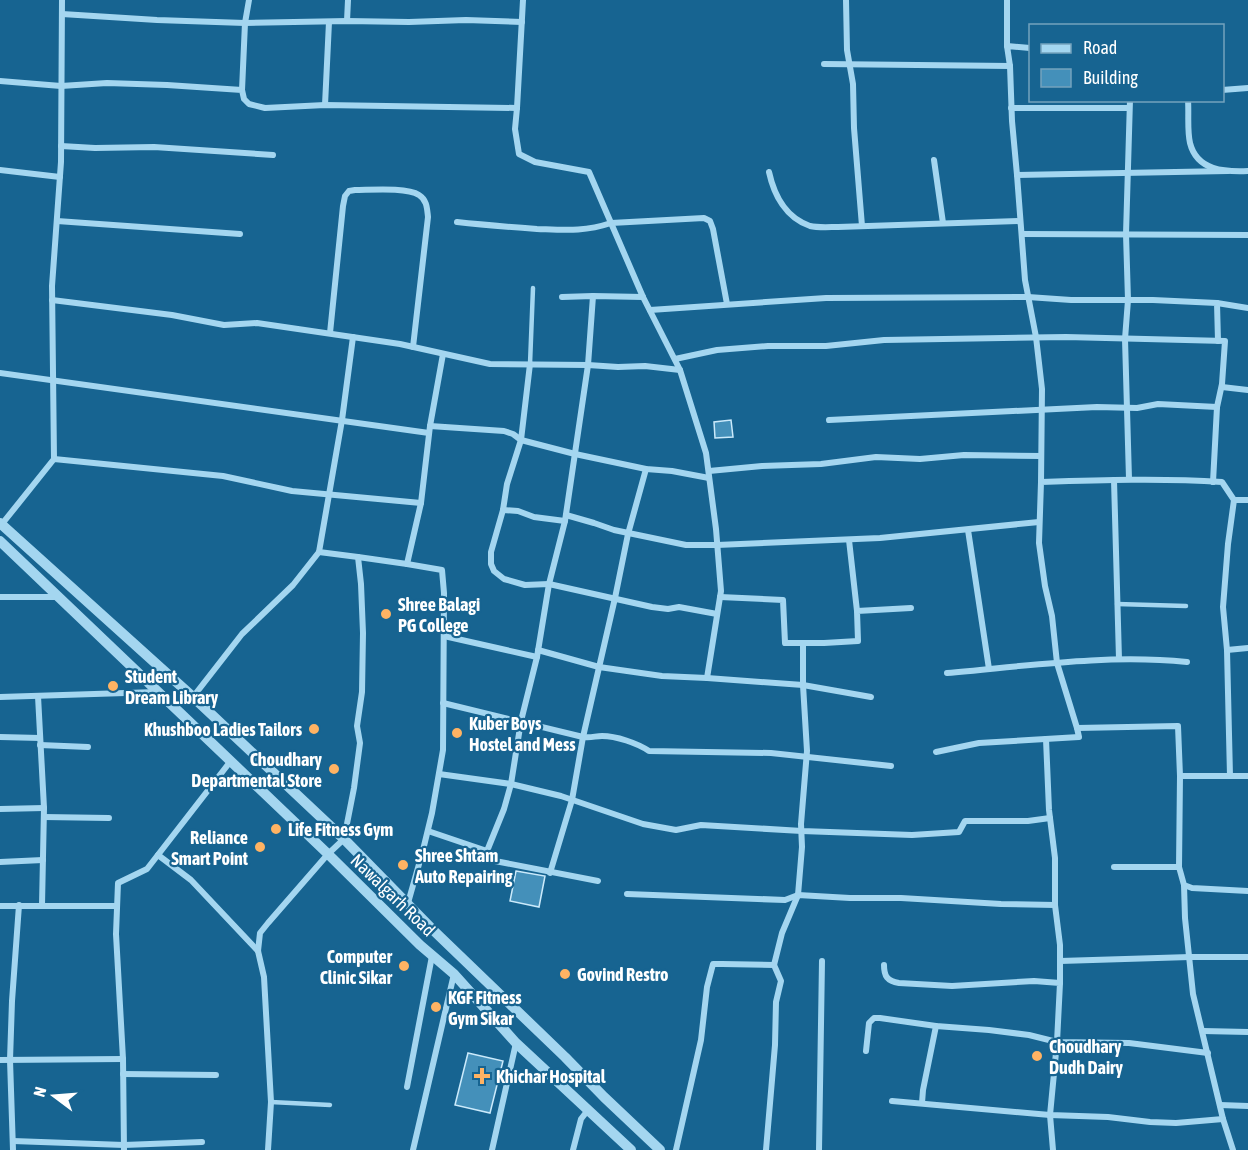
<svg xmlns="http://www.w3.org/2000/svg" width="1248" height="1150" font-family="'Asap Condensed',sans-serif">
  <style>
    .building { fill: #4490ba; stroke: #cbeafb; stroke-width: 1.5 }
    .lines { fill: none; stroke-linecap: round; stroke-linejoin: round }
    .service { stroke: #a4d6f0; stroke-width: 4.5 }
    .minor { stroke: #a4d6f0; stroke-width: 6 }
    .tertiary { stroke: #a4d6f0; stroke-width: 10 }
    .poi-dot { fill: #ffb363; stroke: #176491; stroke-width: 2 }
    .labels { text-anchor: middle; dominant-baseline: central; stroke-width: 4.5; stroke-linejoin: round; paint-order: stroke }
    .poi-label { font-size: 18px; font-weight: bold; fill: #fff; stroke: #176491; text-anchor: start }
    .street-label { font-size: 18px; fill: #fff; stroke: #176491 }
  </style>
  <rect width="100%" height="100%" fill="#176491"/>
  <g class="building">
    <polygon points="731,420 733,437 715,438 714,422"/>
    <polygon points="516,871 545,876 539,907 510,901"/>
    <polygon points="468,1053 503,1061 490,1113 455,1105"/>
  </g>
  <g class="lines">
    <g class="service">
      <polyline points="530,364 533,288"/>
      <polyline points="1117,604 1186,606"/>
      <polyline points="271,1102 330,1105"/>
    </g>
    <g class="minor">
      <polyline points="523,0 517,108 515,129 519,154 535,162 589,172 643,297 680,370 706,453 716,529 721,591 707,678 803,685 871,697"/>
      <polyline points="846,0 847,50 853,84 854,128 862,226"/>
      <polyline points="62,14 157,20 245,23 347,21 409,22 466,20 522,22"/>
      <polyline points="347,21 348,0"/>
      <polyline points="1007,46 1007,0"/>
      <polyline points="1030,48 1007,46 1010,66 1012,121 1017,175 1025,280 1036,337 1042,389 1041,482"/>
      <polyline points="824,64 1010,66"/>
      <polyline points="0,81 61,86 107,83 167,85 242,90 244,99 249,104 265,108 325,105 517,108"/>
      <polyline points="242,90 245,23 249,0"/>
      <polyline points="1222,90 1248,88"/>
      <path d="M1188,100C1189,114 1187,130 1190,143C1197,171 1225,172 1248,171"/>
      <polyline points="325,105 329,22"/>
      <polyline points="1011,108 1129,108"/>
      <polyline points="61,146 95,148 154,147 273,155"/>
      <polyline points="934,160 943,223"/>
      <polyline points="0,170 60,177"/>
      <path d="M769,172C774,195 786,218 810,226C818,228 830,227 838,227L1020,221"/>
      <polyline points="1017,175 1228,171"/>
      <polyline points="57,221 240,234"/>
      <path d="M457,222C484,225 510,227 537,229C565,230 584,232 611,223L704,218L710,221L713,229L727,304"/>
      <polyline points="1022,234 1248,235"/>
      <polyline points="562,297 593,296 643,297"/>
      <polyline points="52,300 172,315 224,325 257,323 400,344 490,364 588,365 618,367 645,366 680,370"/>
      <polyline points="1217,303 1248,308"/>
      <polyline points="650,310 826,298 1028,297 1071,300 1153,300 1217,303 1218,341"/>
      <path d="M330,333L343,206L345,196L349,191L355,190C370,190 407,187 419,195C427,200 427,208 428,217L413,347"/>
      <polyline points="675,359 717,350 768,346 826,346 884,340 1066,337 1225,341 1222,384 1217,407 1213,482"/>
      <polyline points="530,364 521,440 507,484 503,510 491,552 491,564 494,571 504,579 525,585 549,584 652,607 668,609 679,607 717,614"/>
      <polyline points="0,373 429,433"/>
      <polyline points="1222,387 1248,390"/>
      <polyline points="829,420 1097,407 1137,408 1158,404 1217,407"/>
      <polyline points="430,426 504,431 513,434 521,440 575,454 646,469 672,471 709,478"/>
      <polyline points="54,459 52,286 61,162 62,0"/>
      <polyline points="709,471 762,466 821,464 876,457 920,459 964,455 1041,456"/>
      <polyline points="1129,479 1125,339 1128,300 1126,234 1130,100"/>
      <polyline points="1114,480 1119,659"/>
      <polyline points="1234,500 1248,500"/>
      <polyline points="503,510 518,511 534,517 565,521"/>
      <polyline points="566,515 594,523 614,530 686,545 717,545 880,538 1039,522"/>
      <polyline points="2,524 54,459 223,476 292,491 421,503"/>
      <polyline points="968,530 989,669"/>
      <polyline points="849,540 857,611"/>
      <polyline points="358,557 407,564 442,570 444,593 443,750 432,813 423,850 408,903"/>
      <polyline points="407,564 421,503 430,426 443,354"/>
      <polyline points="0,597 58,597"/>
      <polyline points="720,597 783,600 785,643 803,643 803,685 807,751 801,824 802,847 798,895 782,933 774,965"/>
      <polyline points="444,636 537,657"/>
      <polyline points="803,643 824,643 858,641 857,611 911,608"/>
      <polyline points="538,650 599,667 662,676 707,678"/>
      <polyline points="1227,650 1248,648"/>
      <path d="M947,673C1027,666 1107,654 1187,662"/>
      <polyline points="38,696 44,808 42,905"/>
      <polyline points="0,697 157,692"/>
      <polyline points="193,697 242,634 293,585 319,552"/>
      <path d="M443,703L583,737C592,738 595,736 602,736C616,736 637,743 649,751L771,753L891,766"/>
      <polyline points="0,737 40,738"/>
      <polyline points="1046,739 1049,810 1055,858 1055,905 1060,945 1060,983"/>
      <polyline points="40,745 88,747"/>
      <polyline points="936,752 979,743 1079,737 1077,728"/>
      <polyline points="439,774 511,784 561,796 643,824 676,830 701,825 802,831 912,835 959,832 965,821 1028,821 1050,818"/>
      <polyline points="1180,776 1179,867 1184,885 1192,888 1248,891"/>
      <path d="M1230,776L1227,650L1223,607L1228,544L1234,500L1222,482C1162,478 1101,480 1041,482L1039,543L1045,586L1052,616L1057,663L1077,728L1178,726L1180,776H1248"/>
      <polyline points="0,809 44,808"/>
      <polyline points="44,817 109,818"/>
      <polyline points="428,831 487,851 490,857 495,861 598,881"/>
      <polyline points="487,851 504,809 511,784 521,721 537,657 549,584 565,521 588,365 593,296"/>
      <polyline points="158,855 191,880 258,951"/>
      <polyline points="0,862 43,860"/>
      <polyline points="1114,867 1179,867"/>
      <polyline points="550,873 572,800 583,737 615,598 628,534 646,469"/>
      <polyline points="1184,885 1185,918 1193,994 1223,1119 1233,1150"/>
      <polyline points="627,894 785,900 798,895 850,898 901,898 1001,904 1055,905"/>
      <polyline points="0,906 117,906"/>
      <polyline points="1060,961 1190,957 1248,957"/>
      <path d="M884,965C884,976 887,981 899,983L952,986L1034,981L1060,983L1057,1042L1050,1115L1053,1150"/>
      <polyline points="1203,1031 1248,1032"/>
      <polyline points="866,1051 869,1023 874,1018 880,1018 936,1026 989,1030 1029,1035 1057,1042 1129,1043 1208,1053"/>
      <polyline points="0,1060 123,1059"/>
      <polyline points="123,1074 216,1075"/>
      <polyline points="407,1087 432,956"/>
      <polyline points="892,1101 1050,1115 1108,1117 1150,1122 1176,1123 1223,1119"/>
      <polyline points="922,1103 923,1090 936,1026"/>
      <polyline points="1220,1105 1248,1106"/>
      <polyline points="13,1141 124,1145 202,1142"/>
      <polyline points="13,1150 10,1060 12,1001 19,905"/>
      <polyline points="124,1150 123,1059 116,934 118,883 147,869 230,762"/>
      <polyline points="268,1150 271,1102 264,977 258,951 260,933 268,923 328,854 344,839 354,788 360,743 357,726 362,692 363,633 361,584 358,557 319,552 342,420 353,337"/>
      <polyline points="413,1150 454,974"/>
      <polyline points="492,1150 516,1043"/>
      <polyline points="573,1150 581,1119 588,1110"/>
      <polyline points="676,1150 701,1040 707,987 713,964 722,964 774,965 781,981 776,1002 775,1045 766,1150"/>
      <polyline points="819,1150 822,961"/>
    </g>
    <g class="tertiary">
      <polyline points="0,523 193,697 344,839 433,930 565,1057 604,1097 660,1150"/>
      <polyline points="0,541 328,854 420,945 454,974 516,1043 631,1150"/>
    </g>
  </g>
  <g class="poi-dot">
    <circle cx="386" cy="614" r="6"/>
    <circle cx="113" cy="686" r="6"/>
    <circle cx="314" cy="729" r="6"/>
    <circle cx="457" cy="733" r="6"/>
    <circle cx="334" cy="769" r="6"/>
    <circle cx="276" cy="829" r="6"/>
    <circle cx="260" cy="847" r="6"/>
    <circle cx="403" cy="865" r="6"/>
    <circle cx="404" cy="966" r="6"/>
    <circle cx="565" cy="974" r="6"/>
    <circle cx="436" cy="1007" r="6"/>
    <circle cx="1037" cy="1056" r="6"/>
    <path d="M479 1067h6v6h6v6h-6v6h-6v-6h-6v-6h6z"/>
  </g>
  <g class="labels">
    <g class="poi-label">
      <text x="398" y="604">Shree Balagi<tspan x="398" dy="21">PG College</tspan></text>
      <text x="125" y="676">Student<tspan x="125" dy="21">Dream Library</tspan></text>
      <text x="469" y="723">Kuber Boys<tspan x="469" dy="21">Hostel and Mess</tspan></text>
      <text x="302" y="729" text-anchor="end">Khushboo Ladies Tailors</text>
      <text x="322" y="759" text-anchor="end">Choudhary<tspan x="322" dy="21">Departmental Store</tspan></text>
      <text x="288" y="829">Life Fitness Gym</text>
      <text x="248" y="837" text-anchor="end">Reliance<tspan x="248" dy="21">Smart Point</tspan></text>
      <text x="415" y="855">Shree Shtam<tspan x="415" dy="21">Auto Repairing</tspan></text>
      <text x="392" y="956" text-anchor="end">Computer<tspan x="392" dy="21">Clinic Sikar</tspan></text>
      <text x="577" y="974">Govind Restro</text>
      <text x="448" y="997">KGF Fitness<tspan x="448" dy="21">Gym Sikar</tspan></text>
      <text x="1049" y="1046">Choudhary<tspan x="1049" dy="21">Dudh Dairy</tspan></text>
      <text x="496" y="1076">Khichar Hospital</text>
    </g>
    <g class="street-label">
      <text transform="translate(393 895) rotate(44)">Nawalgarh Road</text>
    </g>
  </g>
  <rect x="1029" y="24" width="195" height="78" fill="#176491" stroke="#74a2bd" stroke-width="1.5"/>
  <rect x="1041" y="44" width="30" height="9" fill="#a4d6f0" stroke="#74a2bd" stroke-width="1.5"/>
  <text x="1083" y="54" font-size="18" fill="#ffffff">Road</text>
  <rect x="1041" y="69" width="30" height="18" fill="#4490ba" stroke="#74a2bd" stroke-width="1.5"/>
  <text x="1083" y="84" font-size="18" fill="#ffffff">Building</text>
  <g transform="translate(54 1096) rotate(286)" stroke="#176491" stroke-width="4.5" paint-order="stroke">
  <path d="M0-4.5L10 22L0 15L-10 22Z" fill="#ffffff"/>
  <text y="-9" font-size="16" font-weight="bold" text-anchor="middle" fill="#ffffff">N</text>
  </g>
</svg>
